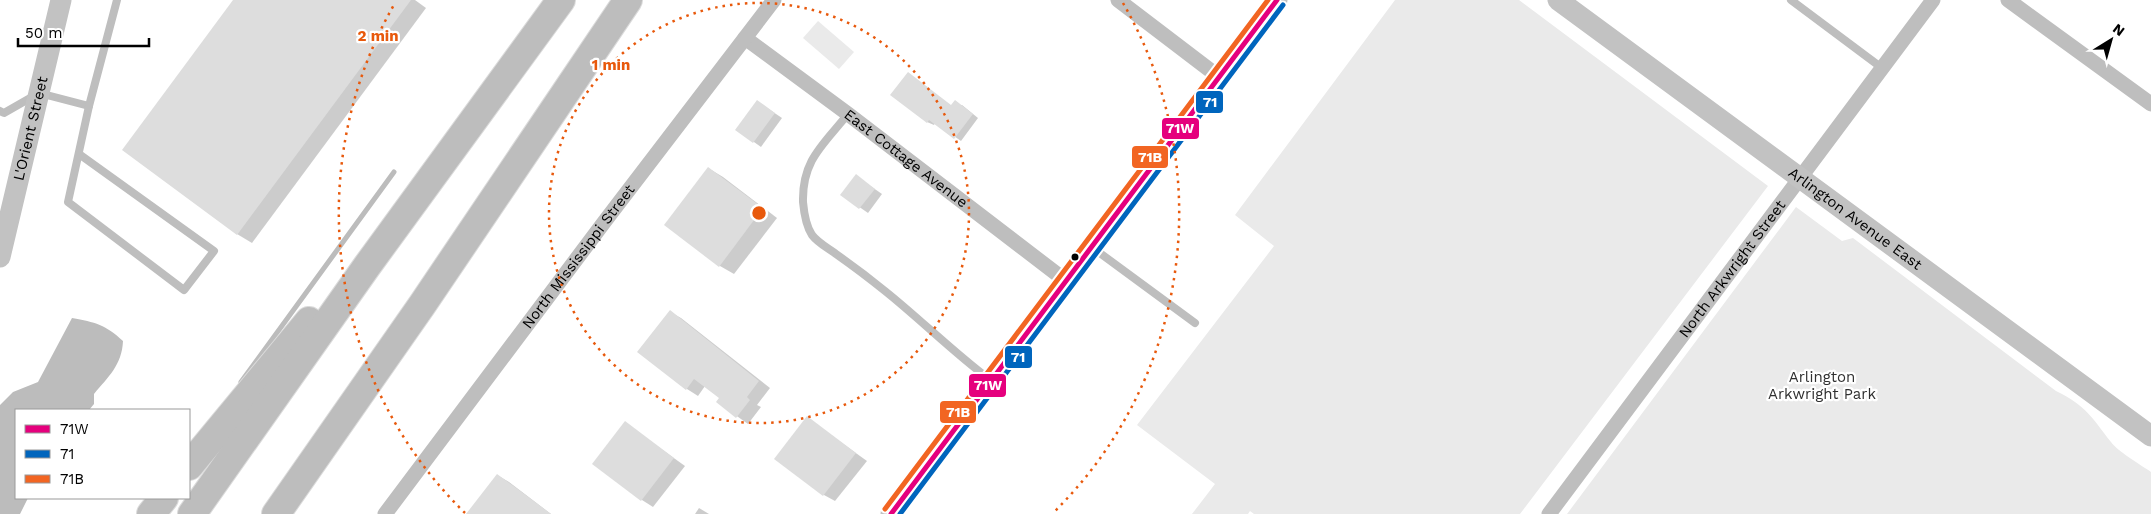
<svg xmlns="http://www.w3.org/2000/svg" width="2151" height="514" font-family="'Work Sans',sans-serif">
  <style>
    .green { fill: #eaeaea }
    .water { fill: #bcbcbc }
    .shadow { fill: #0003 }
    .lines { fill: none; stroke-linecap: round; stroke-linejoin: round }
    .stream { stroke: #bcbcbc; stroke-width: 5 }
    .building { fill: #ddd }
    .highway-casing { stroke: #dbdbdb; stroke-width: 30 }
    .lane { stroke: #bebebe; stroke-width: 8 }
    .street { stroke: #bebebe; stroke-width: 15 }
    .secondary { stroke: #c2c2c2; stroke-width: 21 }
    .highway { stroke: #bdbdbd; stroke-width: 28 }
    .bus-1-casing { stroke: #fff; stroke-width: 9 }
    .bus-2-casing { stroke: #fff; stroke-width: 9 }
    .bus-3-casing { stroke: #fff; stroke-width: 9 }
    .bus-1 { stroke: #e5007d; stroke-width: 5 }
    .bus-2 { stroke: #0065bd; stroke-width: 5 }
    .bus-3 { stroke: #f26522; stroke-width: 5 }
    .ring { fill: none; stroke: #e8590c; stroke-width: 2.5; stroke-dasharray: 2.5 5 }
    .bus-dot { fill: #000; stroke: #fff; stroke-width: 2 }
    .labels { text-anchor: middle; dominant-baseline: central; stroke-width: 4.5; stroke-linejoin: round; paint-order: stroke }
    .street-label { font-size: 15px; fill: #000; stroke: #fff }
    .park-label { font-size: 15px; fill: #303030; stroke: #fff }
    .centre { fill: #e8590c; stroke: #fff; stroke-width: 2.5 }
    .ring-label { font-size: 15px; text-anchor: middle; font-weight: bold; fill: #e8590c; stroke: #fff; stroke-width: 4.5; stroke-linejoin: round; paint-order: stroke }
    .line-badge { stroke: #fff; stroke-width: 2 }
    .badge-label { font-size: 14px; text-anchor: middle; font-weight: bold; fill: #fff }
  </style>
  <rect width="100%" height="100%" fill="#fff"/>
  <g class="green">
    <polygon points="1395,0 1519,0 1768,186 1520,514 1254,514 1250,511 1248,514 1192,514 1215,484 1137,425 1274,246 1235,215"/>
    <polygon points="818,21 854,52 839,69 803,38"/>
    <path d="M1796,207L1842,241L1853,238L2056,391C2087,406 2092,418 2111,442C2117,451 2141,465 2151,472V514H1567Z"/>
  </g>
  <path class="water" d="M72,318C95,322 106,325 123,341C122,365 108,377 94,394V404L89,410H16V498H28L20,514H0V405L13,392L38,382Z"/>
  <g class="shadow">
    <polygon points="234,0 415,0 426,8 252,243 237,234"/>
    <polygon points="892,95 952,106 962,105 978,118 961,141 935,123 934,125 927,122"/>
    <polygon points="757,101 782,118 761,147 737,130"/>
    <polygon points="708,168 723,177 777,218 734,274 720,266"/>
    <polygon points="856,176 882,194 868,213 842,195"/>
    <polygon points="670,312 681,318 770,388 757,405 761,407 748,424 717,402 720,397 705,386 698,396 687,389"/>
    <polygon points="807,418 867,461 835,501 824,495"/>
    <polygon points="625,423 685,466 653,507 642,500"/>
    <polygon points="497,475 509,482 551,514 468,514"/>
    <polygon points="699,508 709,514 695,514"/>
  </g>
  <g class="lines">
    <polyline class="stream" points="241,382 394,172"/>
  </g>
  <g class="building">
    <polygon points="233,0 411,0 237,235 122,150"/>
    <polygon points="908,72 951,105 955,100 973,114 954,139 929,120 927,123 890,95"/>
    <polygon points="757,100 775,113 753,143 735,130"/>
    <polygon points="708,167 763,208 719,267 664,225"/>
    <polygon points="856,174 875,189 859,209 840,195"/>
    <polygon points="670,310 759,381 747,397 750,400 736,418 716,402 719,398 694,379 686,390 637,352"/>
    <polygon points="807,416 856,453 823,496 774,459"/>
    <polygon points="625,421 674,458 641,501 592,464"/>
    <polygon points="497,474 519,490 551,514 466,514"/>
  </g>
  <g class="lines">
    <g class="highway-casing">
      <g id="highway">
        <polyline points="189,466 309,321"/>
        <polyline points="151,514 164,498"/>
        <polyline points="192,514 367,266 561,0"/>
        <polyline points="276,514 422,305 628,0"/>
      </g>
    </g>
    <g class="lane">
      <polyline points="1791,0 1882,68"/>
      <polyline points="0,111 4,113 39,93 89,106 117,0"/>
      <path d="M848,114C823,145 802,160 803,202C804,213 806,226 812,235C818,243 828,248 836,254C853,266 869,278 885,291C920,319 953,352 989,379"/>
      <polyline points="79,154 214,251 184,290 68,202 89,106"/>
      <polyline points="1093,248 1195,323"/>
    </g>
    <g class="street">
      <polyline points="1118,0 1219,77"/>
      <polyline points="2008,0 2151,104"/>
      <path id="s1" d="M745,38L848,114L1066,281"/>
      <path id="s2" d="M385,514L605,221L774,0"/>
      <path id="s3" d="M1549,514L1933,0"/>
    </g>
    <g class="secondary">
      <path id="s4" d="M1558,0L2151,436"/>
      <path id="s5" d="M0,257L61,0"/>
      <polyline points="891,514 1277,0"/>
    </g>
    <use href="#highway" class="highway"/>
    <g class="bus-1-casing">
      <polyline id="bus-1" points="891,514 1277,0"/>
    </g>
    <g class="bus-2-casing">
      <polyline id="bus-2" points="900,514 1283,5"/>
    </g>
    <g class="bus-3-casing">
      <polyline id="bus-3" points="885,509 1268,0"/>
    </g>
    <use href="#bus-1" class="bus-1"/>
    <use href="#bus-2" class="bus-2"/>
    <use href="#bus-3" class="bus-3"/>
  </g>
  <g class="ring">
    <circle cx="759" cy="213" r="210"/>
    <path d="M465 513A420 420 0 0 1 395 3M1123 3A420 420 0 0 1 1053 513"/>
  </g>
  <circle class="bus-dot" cx="1075" cy="257" r="4.5"/>
  <g class="labels">
    <g class="street-label">
      <text stroke="none"><textPath href="#s5" startOffset="132">L'Orient Street</textPath></text>
      <text stroke="none"><textPath href="#s1" startOffset="201">East Cottage Avenue</textPath></text>
      <text stroke="none"><textPath href="#s4" startOffset="369">Arlington Avenue East</textPath></text>
      <text stroke="none"><textPath href="#s2" startOffset="322">North Mississippi Street</textPath></text>
      <text stroke="none"><textPath href="#s3" startOffset="306">North Arkwright Street</textPath></text>
    </g>
    <g class="park-label">
      <text x="1822" y="377">Arlington<tspan x="1822" dy="17">Arkwright Park</tspan></text>
    </g>
  </g>
  <circle cx="759" cy="213" r="8" class="centre"/>
  <g class="ring-label">
    <text x="378" y="41">2 min</text>
    <text x="611" y="70">1 min</text>
  </g>
  <g class="line-badge">
    <rect x="1195" y="90" width="29" height="24" rx="5" fill="#0065bd"/>
    <rect x="1161" y="117" width="39" height="23" rx="5" fill="#e5007d"/>
    <rect x="1131" y="145" width="38" height="24" rx="5" fill="#f26522"/>
    <rect x="1004" y="345" width="29" height="24" rx="5" fill="#0065bd"/>
    <rect x="968" y="373" width="39" height="25" rx="5" fill="#e5007d"/>
    <rect x="939" y="400" width="38" height="24" rx="5" fill="#f26522"/>
  </g>
  <g class="badge-label">
    <text x="1210" y="107">71</text>
    <text x="1180" y="133">71W</text>
    <text x="1150" y="162">71B</text>
    <text x="1018" y="362">71</text>
    <text x="988" y="390">71W</text>
    <text x="958" y="417">71B</text>
  </g>
  <rect x="15" y="409" width="175" height="90" fill="#ffffff" stroke="#999999"/>
  <rect x="25" y="425" width="25" height="8" fill="#e5007d" stroke="#999999"/>
  <text x="60" y="434" font-size="15" fill="#000000">71W</text>
  <rect x="25" y="450" width="25" height="8" fill="#0065bd" stroke="#999999"/>
  <text x="60" y="459" font-size="15" fill="#000000">71</text>
  <rect x="25" y="475" width="25" height="8" fill="#f26522" stroke="#999999"/>
  <text x="60" y="484" font-size="15" fill="#000000">71B</text>
  <g transform="translate(2111 40) rotate(37)" stroke="#ffffff" stroke-width="4" paint-order="stroke">
  <path d="M0-4L9 19L0 12L-9 19Z" fill="#000000"/>
  <text y="-8" font-size="14" font-weight="bold" text-anchor="middle" fill="#000000">N</text>
  </g>
  <path d="M18 38v8h131v-8" fill="none" stroke="#000000" stroke-width="2.5"/>
  <text x="25" y="38" font-size="15" fill="#000000" stroke="#ffffff" stroke-width="4" paint-order="stroke">50 m</text>
</svg>
